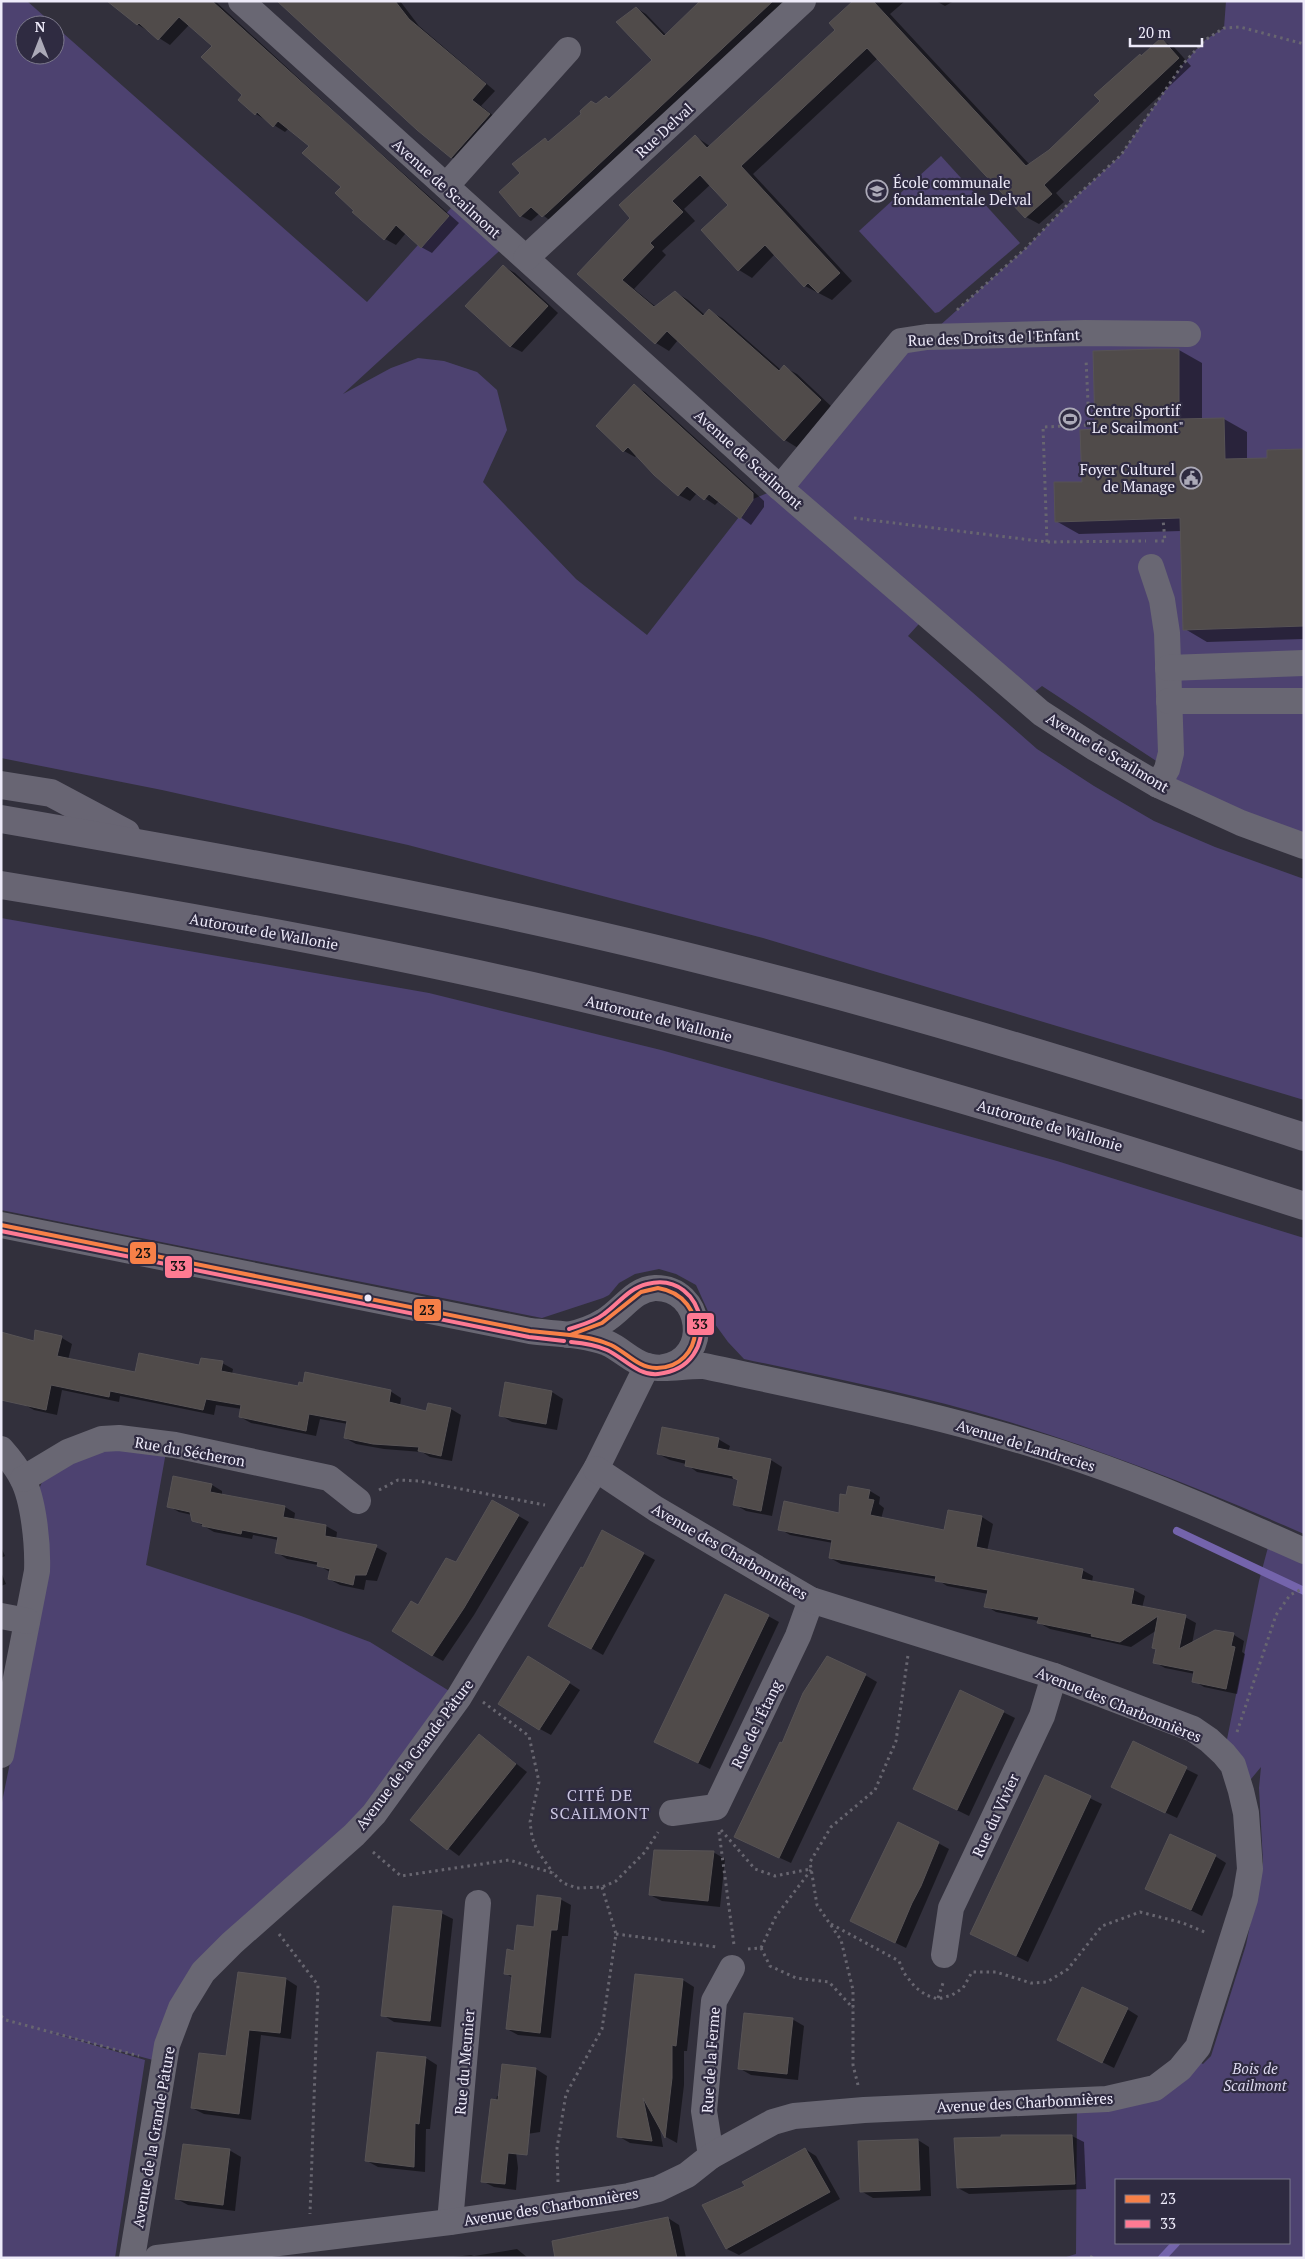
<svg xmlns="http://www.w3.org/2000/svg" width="1305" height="2259" font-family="'PT Serif',serif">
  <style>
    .green { fill: #4d4270; fill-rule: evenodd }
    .shadow { fill: #0007 }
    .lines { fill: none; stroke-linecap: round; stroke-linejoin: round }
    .stream { stroke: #7464ac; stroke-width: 8 }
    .building { fill: #504b4a; stroke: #575355 }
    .path { stroke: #686670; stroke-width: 3; stroke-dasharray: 2.5 4; stroke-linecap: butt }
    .minor { stroke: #696773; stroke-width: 26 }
    .highway { stroke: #686573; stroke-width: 28 }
    .bus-1-casing { stroke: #2f2b41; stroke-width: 8 }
    .bus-2-casing { stroke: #2f2b41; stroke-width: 8 }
    .bus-1 { stroke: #f78048; stroke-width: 4 }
    .bus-2 { stroke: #fe7a93; stroke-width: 4 }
    .bus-dot { fill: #eeebfa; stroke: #2f2b41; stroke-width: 2 }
    .labels { text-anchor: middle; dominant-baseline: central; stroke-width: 4.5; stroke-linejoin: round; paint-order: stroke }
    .street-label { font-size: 15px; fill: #eeebfa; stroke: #2f2b41 }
    .poi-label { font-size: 15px; fill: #eeebfa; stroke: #2f2b41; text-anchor: start }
    .park-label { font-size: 15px; font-style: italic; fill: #ddd9ef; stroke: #2f2b41 }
    .neighbourhood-label { font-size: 16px; letter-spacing: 1px; fill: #cac5e1; stroke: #2f2b41 }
    .line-badge { stroke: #2f2b41; stroke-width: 2 }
    .pale-badge-label { font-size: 14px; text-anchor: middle; font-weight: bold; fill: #111 }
  </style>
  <rect width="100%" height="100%" fill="#32303c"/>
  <g class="green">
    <polygon points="1,1 27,1 54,25 25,25 25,55 55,55 55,26 367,302 460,198 508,243 343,394 391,368 418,358 444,361 477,372 497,390 507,430 483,482 576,579 647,635 753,499 780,488 891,350 927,337 1026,248 1069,203 1121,155 1183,64 1205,40 1224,28 1226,1 1304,1 1304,846 1158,785 1167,768 1042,686 1026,699 927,615 908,636 1037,749 1094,786 1154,821 1215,847 1304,879 1304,1100 763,938 408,845 162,790 1,758"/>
    <polygon points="941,156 1020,243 939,312 935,313 859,231"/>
    <path d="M1,918L429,993L661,1050L1057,1161L1304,1238V1534C1207,1491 1107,1452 1006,1421C920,1395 832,1378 744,1359L728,1342L712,1320L696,1285L676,1274L659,1269L635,1274L619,1283L609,1295L603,1298L542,1318L1,1210Z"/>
    <polygon points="94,1447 166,1452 146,1565 301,1616 370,1642 459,1697 394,1786 232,1943 164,2063 46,2031 145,2060 115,2258 1,2258 1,1807 46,1585 37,1494 45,1475"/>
    <path d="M1271,1536L1304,1551V2258H1063L1076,2254L1077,2101L1107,2099L1191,2057L1203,2064L1211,2056L1246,1945L1263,1862L1259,1788L1261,1767L1241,1791L1224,1754L1259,1581ZM1116,2180H1289V2243H1116Z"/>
  </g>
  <g class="shadow">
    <polygon points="118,1 215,1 350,126 459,223 432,253 421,247 406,233 396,245 385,239 355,211 343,187 310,146 289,128 285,132 256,114 213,46 189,25 170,45 137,24"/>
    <polygon points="384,1 400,1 419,26 495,91 481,106 499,120 461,163 451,157"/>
    <polygon points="699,1 790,1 552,222 540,213 531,221 521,216 522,173 545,139 550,142 596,105 610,100 653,60 636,8 646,14 667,36 701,3"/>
    <polygon points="854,1 905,1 890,14 1030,165 1049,151 1102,101 1142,57 1161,40 1174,47 1191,66 1056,193 1064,202 1039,224 1026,217 878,58 753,174 852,281 832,300 805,286 775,254 752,278 739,270 703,230 729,205 710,185 684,209 695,221 662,251 666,255 634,289 656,307 675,292 688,300 705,315 709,311 722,318 781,370 784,367 797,374 833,408 798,448 785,440 678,340 669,351 656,343 579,274 632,218 695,136 711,147 837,30"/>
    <polygon points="936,1 954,1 945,6"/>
    <polygon points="503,266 515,273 558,313 522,352 510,346"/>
    <polygon points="1179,350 1202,363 1202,420 1224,419 1247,432 1247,460 1268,459 1304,450 1304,639 1207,642 1185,629 1181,531 1079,534 1056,521 1083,483 1097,431"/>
    <polygon points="634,386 645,392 764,501 764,507 751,525 719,501 715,505 697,493 690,501 679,495 637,455 635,457 624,451 598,426"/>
    <polygon points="62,1338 72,1344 68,1360 136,1374 222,1363 233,1369 232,1374 299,1388 390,1391 401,1398 400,1406 427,1413 451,1409 461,1415 452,1461 430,1457 422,1452 384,1449 356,1444 345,1438 348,1424 320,1419 316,1436 251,1423 240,1417 242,1409 216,1405 214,1415 120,1396 119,1402 62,1390 57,1415 34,1410 23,1404 35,1342"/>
    <polygon points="506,1384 552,1392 563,1399 557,1430 512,1422 500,1415"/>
    <polygon points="718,1439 730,1446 728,1452 771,1460 782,1467 772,1516 746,1511 734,1504 739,1480 697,1472 686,1464 670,1460 658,1454"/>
    <polygon points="212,1485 222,1491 222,1495 285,1507 295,1513 294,1520 326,1526 337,1532 336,1540 376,1547 387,1553 377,1581 366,1580 364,1590 340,1585 329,1579 330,1572 318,1565 287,1559 276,1552 278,1540 253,1535 252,1539 214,1532 193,1520 192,1515 179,1512 168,1506"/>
    <polygon points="870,1491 880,1497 879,1504 884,1508 881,1519 945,1532 949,1511 982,1517 993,1524 987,1551 1082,1570 1093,1576 1092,1582 1134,1590 1145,1596 1142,1608 1185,1617 1196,1623 1192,1644 1216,1631 1234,1635 1244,1641 1242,1652 1245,1654 1237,1694 1204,1687 1194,1681 1195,1674 1165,1668 1154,1662 1157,1649 1157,1630 1131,1647 1050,1629 1039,1623 1039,1621 996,1612 986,1606 988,1594 947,1586 936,1579 841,1564 830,1558 833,1543 790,1535 780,1529 840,1514 847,1496"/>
    <polygon points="492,1501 529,1522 474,1615 443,1661 432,1655 419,1607 457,1564"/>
    <polygon points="602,1531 655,1560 603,1655 550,1625 583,1570"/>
    <polygon points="1,1547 5,1556 1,1558"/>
    <polygon points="1,1572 6,1584 1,1586"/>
    <polygon points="768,1616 779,1622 710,1769 667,1748"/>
    <polygon points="540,1664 580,1690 551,1735 540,1729"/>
    <polygon points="865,1675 877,1682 791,1863 747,1843 783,1744"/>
    <polygon points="961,1691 1015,1718 969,1816 926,1795"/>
    <polygon points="479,1735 527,1772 459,1856 411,1820"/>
    <polygon points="1134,1743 1198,1775 1177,1818 1124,1793"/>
    <polygon points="1046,1777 1102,1804 1028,1962 971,1934"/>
    <polygon points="938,1843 949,1849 906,1948 863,1927"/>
    <polygon points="713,1852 725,1859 720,1907 662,1901 650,1895"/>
    <polygon points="1215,1856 1226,1863 1202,1916 1146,1888"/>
    <polygon points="560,1899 571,1905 568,1936 562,1936 551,2038 518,2035 507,2029 513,1978 505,1973 516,1952"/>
    <polygon points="441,1913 453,1919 441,2027 394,2022 383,2015"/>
    <polygon points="286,1979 297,1986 291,2039 261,2035 251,2120 204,2114 192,2108"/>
    <polygon points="683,1980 694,1987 687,2051 684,2051 684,2085 677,2143 666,2137 659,2124 663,2147 630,2143 618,2136"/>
    <polygon points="1127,2009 1138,2016 1114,2068 1058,2040"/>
    <polygon points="792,2019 804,2026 798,2080 751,2075 739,2068"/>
    <polygon points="426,2058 437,2065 430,2129 426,2129 425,2172 378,2167 367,2161"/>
    <polygon points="536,2069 547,2076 540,2132 514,2136 518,2168 516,2190 494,2187 482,2181 497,2096 500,2097"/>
    <polygon points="1072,2136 1084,2142 1086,2189 969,2194 958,2188 955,2139"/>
    <polygon points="918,2140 929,2147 931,2196 873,2198 861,2191"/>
    <polygon points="805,2149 816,2156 840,2199 739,2255 727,2249 703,2205 746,2187"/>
    <polygon points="229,2150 241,2157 235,2211 188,2205 177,2199"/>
    <polygon points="668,2218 679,2225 686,2258 557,2258"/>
    <polygon points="517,2249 528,2258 445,2258 471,2255 474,2256"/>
  </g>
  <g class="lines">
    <g class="stream">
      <polyline points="1177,1531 1304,1591"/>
      <polyline points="1162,2258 1176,2243"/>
    </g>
  </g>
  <g class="building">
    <polygon points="107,1 212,1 449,216 421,248 396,225 384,240 352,212 354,211 335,193 341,187 302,153 309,146 278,121 273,127 257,112 255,115 238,100 242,95 201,57 212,46 179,17 158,40 139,23 137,25"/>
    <polygon points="277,1 395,1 409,19 486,84 472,100 490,114 451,158 417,130"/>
    <polygon points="700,1 773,1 547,213 542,217 531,207 520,217 499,192 520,173 512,164 545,138 548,142 581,114 580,111 591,101 596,104 606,96 609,99 652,60 616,22 636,7 664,36"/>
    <polygon points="853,1 873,1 1026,166 1049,150 1100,101 1094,95 1140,54 1141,56 1161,38 1179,58 1044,185 1052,194 1025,218 867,48 741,166 840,273 818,293 808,283 804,287 765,245 738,271 701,230 728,205 700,175 672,201 683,212 650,243 654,247 622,280 654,307 675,291 703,316 709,309 779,371 784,365 821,400 784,441 667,331 655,344 577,274 630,218 619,205 695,135 707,148 835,30 829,23"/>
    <polygon points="503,265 548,306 510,347 465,306"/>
    <polygon points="1156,349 1179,349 1179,419 1224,418 1225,459 1267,458 1267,450 1304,449 1304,626 1183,630 1180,518 1055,522 1054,482 1082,482 1080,430 1095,429 1093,351"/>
    <polygon points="634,384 753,493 753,500 740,519 709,494 704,500 687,486 678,496 654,475 628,447 623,452 596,426"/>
    <polygon points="35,1330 62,1336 57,1356 135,1372 139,1353 199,1365 201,1358 223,1361 221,1371 298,1386 299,1382 303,1383 305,1372 391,1390 389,1402 426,1411 428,1403 451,1408 441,1456 418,1451 419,1447 373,1444 344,1438 347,1421 309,1414 306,1431 239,1417 241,1405 206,1399 203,1410 110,1391 109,1397 51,1385 46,1410 1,1400 1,1332 34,1341"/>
    <polygon points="505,1382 552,1391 546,1424 499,1416"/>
    <polygon points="662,1427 719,1438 717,1448 771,1459 761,1511 733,1505 738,1480 733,1478 733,1476 685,1466 686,1460 657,1454"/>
    <polygon points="173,1476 212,1484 210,1492 285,1506 283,1517 326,1525 325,1536 377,1545 366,1575 355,1575 353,1585 328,1579 330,1569 317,1566 318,1562 275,1553 278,1537 242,1530 241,1534 202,1526 203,1524 192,1521 190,1512 167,1507"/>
    <polygon points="848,1486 870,1490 868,1499 874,1500 870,1515 944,1530 948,1510 982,1516 976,1547 1083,1569 1081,1579 1134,1589 1131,1604 1186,1615 1179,1649 1215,1630 1234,1633 1231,1646 1235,1647 1226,1689 1192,1682 1194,1671 1153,1663 1156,1649 1152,1648 1158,1616 1120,1642 1091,1636 1092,1634 1037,1623 1039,1617 984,1607 988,1590 935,1581 936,1576 829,1558 832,1540 778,1530 784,1501 839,1513 840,1494 846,1495"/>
    <polygon points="492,1500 519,1515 464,1608 432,1656 392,1631 411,1601 418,1605 446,1558 456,1562"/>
    <polygon points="602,1530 644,1553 591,1649 548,1626 581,1567 583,1568"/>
    <polygon points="725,1594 769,1615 698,1763 654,1742"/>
    <polygon points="528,1656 570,1682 539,1730 498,1704"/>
    <polygon points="827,1656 866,1674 779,1858 734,1837 780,1742 782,1743 803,1693"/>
    <polygon points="960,1690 1004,1711 957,1810 913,1789"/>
    <polygon points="479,1734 516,1764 447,1850 410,1820"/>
    <polygon points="1133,1741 1187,1767 1165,1813 1111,1787"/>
    <polygon points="1045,1775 1091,1796 1016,1956 970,1934"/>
    <polygon points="898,1822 939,1842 921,1886 912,1903 895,1943 850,1921"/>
    <polygon points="1170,1834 1216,1855 1191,1910 1145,1889"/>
    <polygon points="654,1850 714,1851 708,1901 649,1895"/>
    <polygon points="537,1895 561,1898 557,1930 551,1930 540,2033 506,2029 512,1975 504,1974 507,1949 514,1951 517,1925 534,1927"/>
    <polygon points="393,1906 442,1911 430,2021 381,2016"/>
    <polygon points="238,1972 286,1978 280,2033 249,2030 239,2114 191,2108 199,2053 226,2056"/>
    <polygon points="635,1974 683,1979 676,2046 672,2045 672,2078 665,2138 643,2098 652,2141 617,2137"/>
    <polygon points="1082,1987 1128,2008 1102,2063 1057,2040"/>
    <polygon points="744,2013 793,2018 787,2074 738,2069"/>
    <polygon points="377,2052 426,2057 419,2124 415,2123 414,2167 365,2161"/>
    <polygon points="502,2064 536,2068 527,2155 508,2153 505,2184 481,2182 491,2099 498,2100"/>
    <polygon points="1001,2135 1072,2135 1075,2184 957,2188 954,2138 1001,2137"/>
    <polygon points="918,2139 920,2190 860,2192 858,2141"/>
    <polygon points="183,2144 230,2149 223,2205 175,2199"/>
    <polygon points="805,2148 830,2192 726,2249 702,2205 745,2186 742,2182"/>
    <polygon points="668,2217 677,2258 555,2258 552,2241"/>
  </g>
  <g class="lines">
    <g class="path">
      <polyline points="957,310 1026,248 1069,203 1121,155 1183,64 1205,40 1224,28 1240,27 1304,44"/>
      <polyline points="854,518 1047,542 1146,541"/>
      <polyline points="1155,541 1165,541 1163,519"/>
      <polyline points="1047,542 1043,427 1089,425 1086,359"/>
      <polyline points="379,1490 398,1480 419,1481 545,1505"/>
      <polyline points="483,1702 529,1736 539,1782 530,1822 532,1837 537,1850 553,1873"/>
      <polyline points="1237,1732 1276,1615 1290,1595 1304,1588"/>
      <polyline points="721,1830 755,1869 775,1876 811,1869"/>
      <polyline points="719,1832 734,1945"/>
      <polyline points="373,1852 401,1876 509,1860 553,1873 563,1883 577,1888 602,1887 616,1881 645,1852 658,1832"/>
      <polyline points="831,1924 899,1961 904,1973 915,1987 926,1995 938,1999 952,1995 963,1988 972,1972 996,1972 1031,1983 1047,1982 1068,1969 1102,1926 1140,1912 1183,1923 1207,1933"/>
      <polyline points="279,1934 318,1985 310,2214"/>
      <polyline points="616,1934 717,1947"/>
      <polyline points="761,1948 776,1916 811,1870"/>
      <polyline points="748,1949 761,1948 770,1966 796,1978 829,1982 853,2008"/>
      <polyline points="938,1998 944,1980"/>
      <polyline points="1,2016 6,2020 139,2056"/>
      <polyline points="858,2085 853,2065 853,1990 841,1940 817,1905 810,1862 831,1827 875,1790 896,1741 908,1655"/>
      <polyline points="558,2182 557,2148 566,2094 602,2029 616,1934 602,1887"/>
      <polyline points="1091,2258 1093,2254"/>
    </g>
    <g class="minor">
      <polyline points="241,1 780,488 1041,713 1095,748 1158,785 1241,823 1304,846"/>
      <polyline points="446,186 568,50"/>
      <polyline points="526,258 803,1"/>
      <polyline points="780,488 901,341 927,337 1085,333 1188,334"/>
      <polyline points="1151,567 1162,600 1167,633 1171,753 1167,769 1158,785"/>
      <polyline points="1168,668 1304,663"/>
      <polyline points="1169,701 1304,701"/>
      <path d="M1,1225L530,1331C555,1334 584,1334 607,1343C621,1349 632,1362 647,1366C663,1371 686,1365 704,1366C830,1393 957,1418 1079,1459C1156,1485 1230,1518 1304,1551"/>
      <path d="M568,1335C581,1332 593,1328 604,1321C622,1311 633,1289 655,1288C703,1287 712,1359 664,1367"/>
      <path d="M1,1449C9,1458 17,1468 22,1478C34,1500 38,1546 37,1571L1,1755"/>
      <polyline points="23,1479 68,1452 102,1439 119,1438 175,1445 329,1478 358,1501"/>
      <polyline points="1,1616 27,1621"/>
      <polyline points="672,1813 716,1807 798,1636 811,1600"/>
      <polyline points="944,1955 951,1908 1042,1716 1054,1676"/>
      <polyline points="711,2156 704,2111 714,2001 732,1968"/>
      <polyline points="450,2222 478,1903"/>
      <polyline points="132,2258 167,2045 181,2008 203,1972 232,1943 354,1835 374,1814 459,1697 596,1469 647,1366"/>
      <polyline points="157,2258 450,2222 629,2196 658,2189 687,2175 711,2156 773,2122 794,2116 864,2110 1107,2099 1155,2088 1180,2069 1198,2047 1245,1899 1250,1869 1246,1813 1241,1791 1233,1765 1224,1754 1209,1740 1193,1729 1054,1676 811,1600 656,1509 596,1469"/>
    </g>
    <g class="highway">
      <polyline points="1,785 51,793 126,833"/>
      <path d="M1,819C249,862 497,907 741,970C931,1018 1118,1076 1304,1137"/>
      <path d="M1,885C179,914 356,946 532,986C793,1046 1049,1123 1304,1206"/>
    </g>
    <g class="bus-1-casing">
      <g id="bus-1">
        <polyline points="1,1225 530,1331 570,1335"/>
        <path d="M658,1288C712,1297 704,1369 656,1368C638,1368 626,1352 611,1345C598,1339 584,1337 570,1335L602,1323L641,1292Z"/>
      </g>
    </g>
    <g class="bus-2-casing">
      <g id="bus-2">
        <polyline points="1,1231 529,1337 564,1341"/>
        <path d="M569,1329C581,1325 594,1322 604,1314C618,1304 629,1288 647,1284C707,1268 726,1367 658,1374C638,1376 624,1358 607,1350C596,1345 583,1343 571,1342"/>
      </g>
    </g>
    <use href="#bus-1" class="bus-1"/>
    <use href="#bus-2" class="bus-2"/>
  </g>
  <defs>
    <g id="school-ring" transform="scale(1.125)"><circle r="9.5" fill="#2f2b41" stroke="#acaab8" stroke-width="1.5"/><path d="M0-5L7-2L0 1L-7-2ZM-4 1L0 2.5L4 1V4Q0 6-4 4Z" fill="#acaab8"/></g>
    <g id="stadium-ring" transform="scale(1.125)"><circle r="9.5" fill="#2f2b41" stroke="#acaab8" stroke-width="1.5"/><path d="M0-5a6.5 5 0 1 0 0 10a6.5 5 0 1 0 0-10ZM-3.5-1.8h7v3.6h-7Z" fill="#acaab8"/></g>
    <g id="civic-ring" transform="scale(1.125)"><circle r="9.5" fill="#2f2b41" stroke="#acaab8" stroke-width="1.5"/><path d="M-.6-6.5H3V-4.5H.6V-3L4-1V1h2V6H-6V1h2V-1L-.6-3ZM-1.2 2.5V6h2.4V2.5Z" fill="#acaab8"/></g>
  </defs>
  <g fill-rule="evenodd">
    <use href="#school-ring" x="877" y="191"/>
    <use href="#stadium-ring" x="1070" y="419"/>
    <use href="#civic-ring" x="1191" y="478"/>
  </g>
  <circle class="bus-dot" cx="368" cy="1298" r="4.5"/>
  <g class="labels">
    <g class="street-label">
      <text transform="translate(664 130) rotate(-43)">Rue Delval</text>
      <text transform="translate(447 188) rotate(42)">Avenue de Scailmont</text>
      <text transform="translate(994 337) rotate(-2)">Rue des Droits de l'Enfant</text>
      <text transform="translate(749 459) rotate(42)">Avenue de Scailmont</text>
      <text transform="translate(1108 752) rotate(31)">Avenue de Scailmont</text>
      <text transform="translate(264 931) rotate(10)">Autoroute de Wallonie</text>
      <text transform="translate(659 1018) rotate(14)">Autoroute de Wallonie</text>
      <text transform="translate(1050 1125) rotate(16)">Autoroute de Wallonie</text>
      <text transform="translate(1026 1445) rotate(17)">Avenue de Landrecies</text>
      <text transform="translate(190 1451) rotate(10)">Rue du Sécheron</text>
      <text transform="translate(730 1551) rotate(30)">Avenue des Charbonnières</text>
      <text transform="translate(1119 1704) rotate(22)">Avenue des Charbonnières</text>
      <text transform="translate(756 1724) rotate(-64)">Rue de l'Étang</text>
      <text transform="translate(414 1754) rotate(-53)">Avenue de la Grande Pâture</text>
      <text transform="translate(995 1815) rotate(-65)">Rue du Vivier</text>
      <text transform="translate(710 2060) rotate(-86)">Rue de la Ferme</text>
      <text transform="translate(464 2062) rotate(-85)">Rue du Meunier</text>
      <text transform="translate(1025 2102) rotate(-3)">Avenue des Charbonnières</text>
      <text transform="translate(153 2137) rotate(-80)">Avenue de la Grande Pâture</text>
      <text transform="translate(551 2206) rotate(-9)">Avenue des Charbonnières</text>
    </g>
    <g class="poi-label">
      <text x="893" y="182">École communale<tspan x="893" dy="17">fondamentale Delval</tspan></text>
      <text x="1086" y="410">Centre Sportif<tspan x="1086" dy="17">"Le Scailmont"</tspan></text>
      <text x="1175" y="469" text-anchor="end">Foyer Culturel<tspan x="1175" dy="17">de Manage</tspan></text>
    </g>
    <g class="park-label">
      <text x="1255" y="2068">Bois de<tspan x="1255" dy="17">Scailmont</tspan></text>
    </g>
    <g class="neighbourhood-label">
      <text x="600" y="1795">CITÉ DE<tspan x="600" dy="18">SCAILMONT</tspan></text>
    </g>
  </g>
  <g class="line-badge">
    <rect x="129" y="1241" width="28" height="24" rx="5" fill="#f78048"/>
    <rect x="164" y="1255" width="29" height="24" rx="5" fill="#fe7a93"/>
    <rect x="413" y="1298" width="29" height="24" rx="5" fill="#f78048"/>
    <rect x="686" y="1312" width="29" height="24" rx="5" fill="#fe7a93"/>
  </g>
  <g class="pale-badge-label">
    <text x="143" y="1258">23</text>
    <text x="178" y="1271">33</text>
    <text x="427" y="1315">23</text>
    <text x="700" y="1329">33</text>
  </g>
  <rect width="1305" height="2259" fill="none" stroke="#eeebfa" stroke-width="5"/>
  <rect x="1115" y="2179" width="175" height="65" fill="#2f2b41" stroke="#7b788b"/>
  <rect x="1125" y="2195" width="25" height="8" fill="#f78048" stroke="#7b788b"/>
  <text x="1160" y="2204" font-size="15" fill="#eeebfa">23</text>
  <rect x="1125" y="2220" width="25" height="8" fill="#fe7a93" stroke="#7b788b"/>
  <text x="1160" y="2229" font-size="15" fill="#eeebfa">33</text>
  <g transform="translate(40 40)"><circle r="24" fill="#2f2b41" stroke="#7b788b"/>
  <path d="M0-4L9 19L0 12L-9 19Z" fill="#acaab8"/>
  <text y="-8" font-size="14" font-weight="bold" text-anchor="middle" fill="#eeebfa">N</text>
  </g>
  <path d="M1130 38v8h72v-8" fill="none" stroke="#eeebfa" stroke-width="2.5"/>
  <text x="1138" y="38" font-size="15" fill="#eeebfa" stroke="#2f2b41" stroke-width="4" paint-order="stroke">20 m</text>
</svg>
